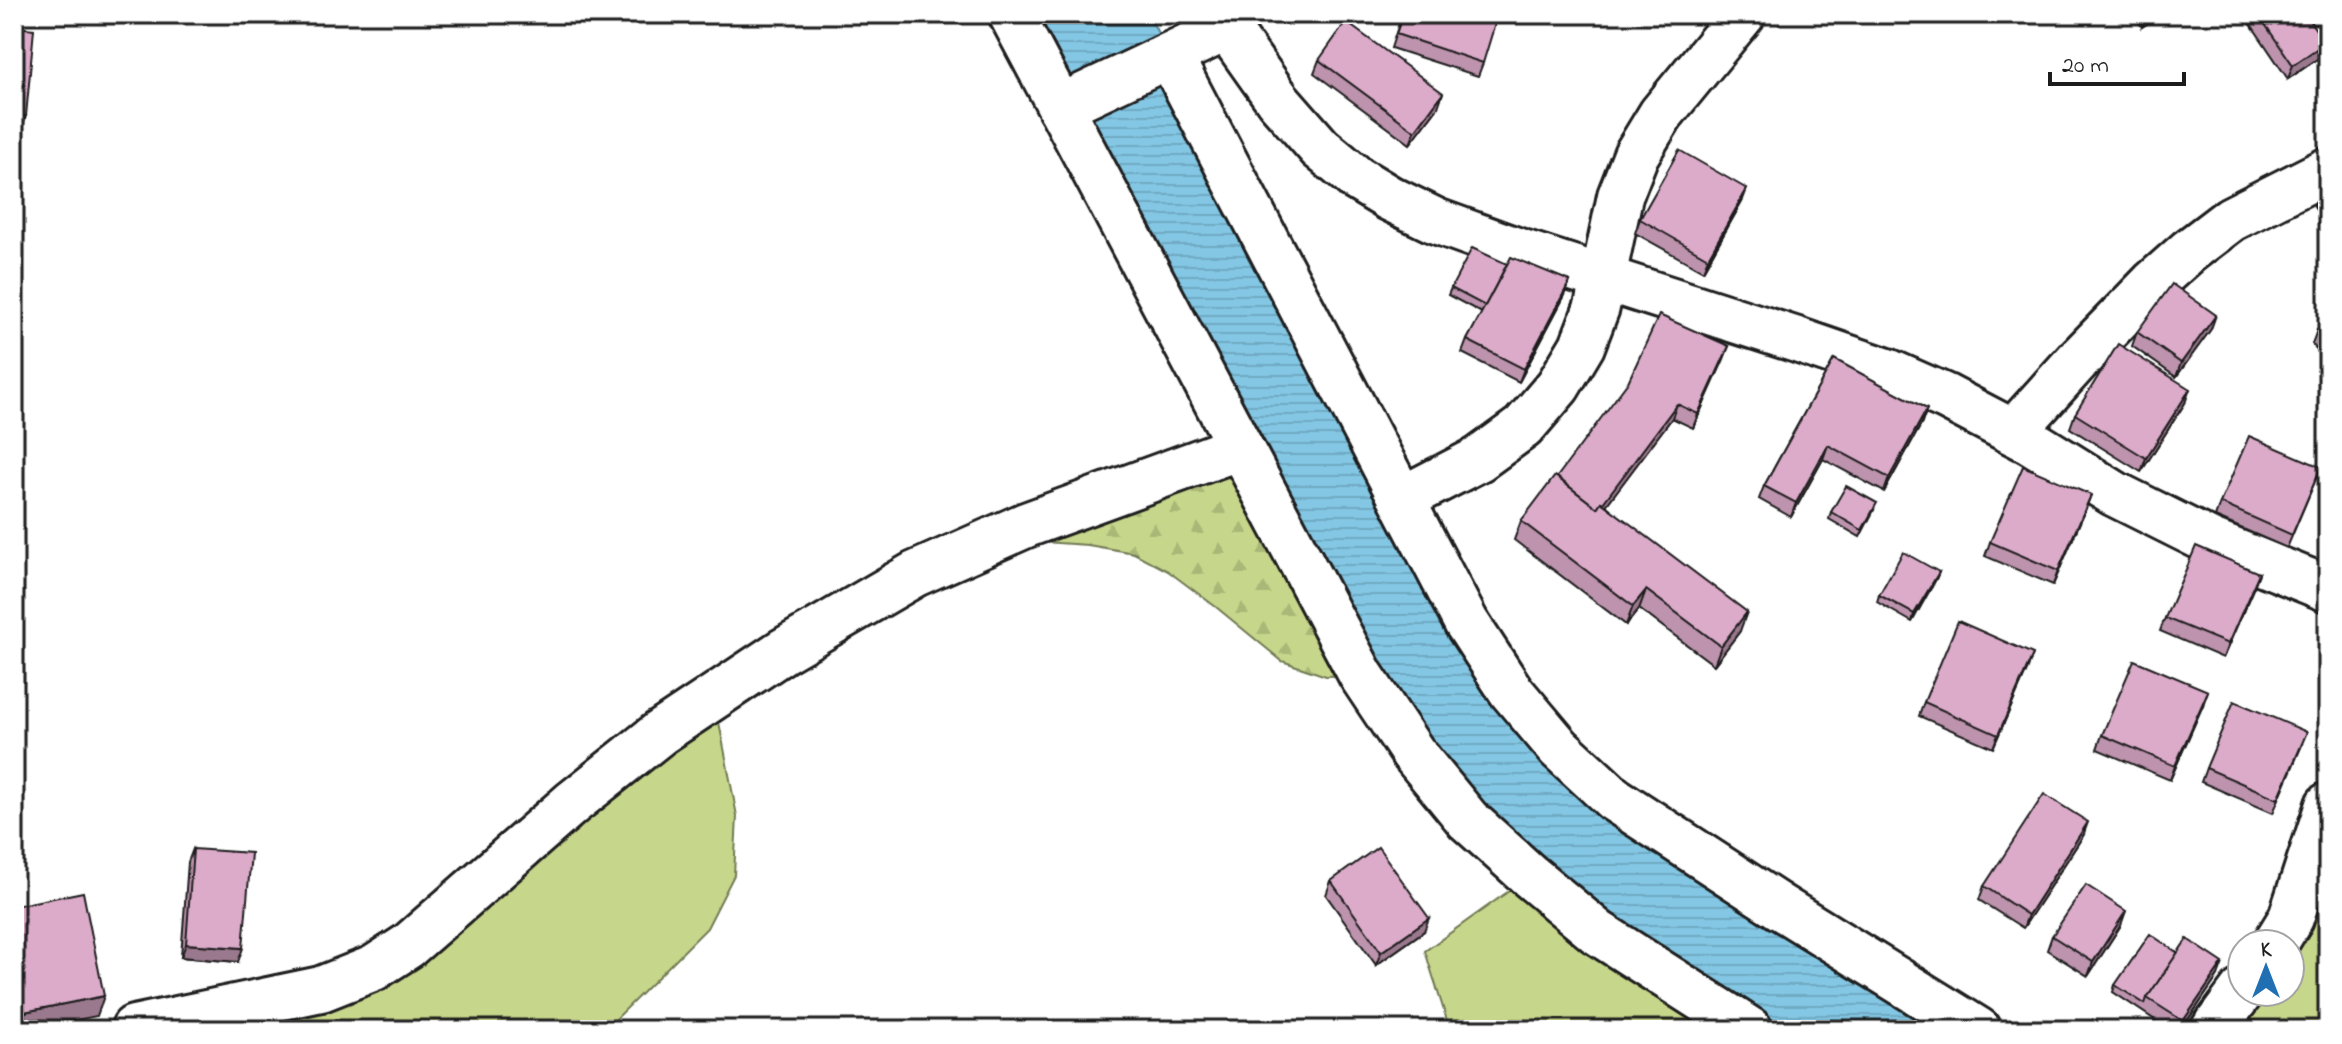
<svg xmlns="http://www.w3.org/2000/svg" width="2342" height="1044" font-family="'Indie Flower',sans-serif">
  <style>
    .green { fill: #c6d78b; stroke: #717a54; stroke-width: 2 }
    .forest { fill: url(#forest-firs); stroke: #717a54; stroke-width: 2 }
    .water { fill: url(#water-rules); stroke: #5a8394; stroke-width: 2 }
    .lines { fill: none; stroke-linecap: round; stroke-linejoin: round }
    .minor-casing { stroke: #1c1c1c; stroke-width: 50 }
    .minor { stroke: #fff; stroke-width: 44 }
    .wall { fill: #bd93ae; stroke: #1c1c1c; stroke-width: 2 }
    .shaded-wall { fill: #9a788d; stroke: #1c1c1c; stroke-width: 2 }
    .building { fill: #dcabca; stroke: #1c1c1c; stroke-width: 2 }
  </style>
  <defs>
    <pattern id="forest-firs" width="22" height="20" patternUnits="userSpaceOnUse" patternTransform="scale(2)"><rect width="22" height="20" fill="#c6d78b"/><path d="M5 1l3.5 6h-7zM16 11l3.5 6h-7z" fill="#aab877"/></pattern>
    <pattern id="water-rules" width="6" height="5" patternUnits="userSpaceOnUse" patternTransform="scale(2)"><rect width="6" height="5" fill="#83c7e4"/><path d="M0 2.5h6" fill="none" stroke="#71aac3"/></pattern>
  </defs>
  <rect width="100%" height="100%" fill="#fff"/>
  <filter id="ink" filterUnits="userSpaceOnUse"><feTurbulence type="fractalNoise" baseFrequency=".0125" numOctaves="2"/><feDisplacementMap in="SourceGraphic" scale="16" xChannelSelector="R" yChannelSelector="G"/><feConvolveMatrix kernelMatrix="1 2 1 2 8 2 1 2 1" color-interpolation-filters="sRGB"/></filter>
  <g filter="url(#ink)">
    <g class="green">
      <polygon points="714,696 737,816 734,875 707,928 605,1030 126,1030 321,989"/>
      <polygon points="2328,805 2328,1030 2213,1030 2242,992 2290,992 2290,944"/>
      <polygon points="1530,876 1750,1030 1450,1030 1425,951"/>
    </g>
    <polygon class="forest" points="1240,447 1361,675 1326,676 1282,661 1216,607 1168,571 1134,553 1088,545 994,539"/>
    <polygon class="water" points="1011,14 1148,14 1466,622 1559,748 1978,1030 1750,1030 1468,820"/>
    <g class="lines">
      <g class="minor-casing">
        <g id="minor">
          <polyline points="1011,14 1361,675 1413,753 1468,820 1530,876 1597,932 1750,1030"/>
          <polyline points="1217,14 1278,100 1320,148 1356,178 1389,198 1436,221 1516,250 1797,340 1887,371 1946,397 2030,441 2115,494 2211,542 2328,589"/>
          <polyline points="1170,56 1466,622 1511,691 1559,748 1614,799 1780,907 1978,1030"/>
          <polyline points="1060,107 1227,28"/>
          <polyline points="2013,432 2078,360 2153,283 2189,251 2231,219 2328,170"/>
          <polyline points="1402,499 1479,459 1523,427 1558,386 1582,346 1597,307 1620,196 1636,155 1661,114 1743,14"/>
          <polyline points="2275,944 2291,918 2328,805"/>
          <polyline points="134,1028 321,989 374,968 408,946 572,803 660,733 783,651 915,574 1026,525 1240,447"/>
          <polyline points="2213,1030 2242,991"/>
        </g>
      </g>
      <use href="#minor" class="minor"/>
    </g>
    <g class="wall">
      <polygon points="1402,14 1483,63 1478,76 1391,48"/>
      <polygon points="2133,14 2162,14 2142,27"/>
      <polygon points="2244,14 2305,14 2320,57 2288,79"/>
      <polygon points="1319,60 1438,107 1410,144 1314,73"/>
      <polygon points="2328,187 2328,227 2314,207 2319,194"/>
      <polygon points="1742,202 1703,271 1635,233 1640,219"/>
      <polygon points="1507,264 1570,281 1565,295 1519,382 1462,353 1467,340 1482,313 1448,295 1451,288"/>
      <polygon points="2328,321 2328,362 2312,344 2317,330"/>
      <polygon points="2211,329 2176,377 2132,346 2137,332"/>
      <polygon points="1729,346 1693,428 1672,418 1606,505 1740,631 1714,665 1639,609 1626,625 1514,540 1521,521 1557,477"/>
      <polygon points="1834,359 1922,423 1884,492 1823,459 1791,517 1759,499 1764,486"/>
      <polygon points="2185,403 2141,472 2070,428 2075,414"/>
      <polygon points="2321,467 2287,548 2215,517 2220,503"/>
      <polygon points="2086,508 2053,585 1985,556 1990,542"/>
      <polygon points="1874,510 1860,537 1829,519 1831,512"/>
      <polygon points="1939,572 1936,579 1912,622 1877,602 1879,595"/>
      <polygon points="2259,573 2223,658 2160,631 2165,618"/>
      <polygon points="2028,668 1993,748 1919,716 1924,702"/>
      <polygon points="2203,705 2170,780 2097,749 2102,735"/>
      <polygon points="2302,745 2273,813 2201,782 2206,768"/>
      <polygon points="2083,836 2023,928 1979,900 1984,886"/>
      <polygon points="193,849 238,962 181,957 188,862"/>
      <polygon points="1331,881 1424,931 1376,965 1326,895"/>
      <polygon points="2121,925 2088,976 2047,950 2052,936"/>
      <polygon points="2178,953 2218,976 2181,1030 2170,1030 2113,992 2115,985"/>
    </g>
    <g class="shaded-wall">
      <polygon points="2147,14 2162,14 2142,27"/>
      <polygon points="2325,43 2320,57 2288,79 2293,65"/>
      <polygon points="1443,93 1438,107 1410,144 1415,131"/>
      <polygon points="14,115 26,116 21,130 14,129"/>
      <polygon points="1747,189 1742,202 1703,271 1708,258"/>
      <polygon points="1570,281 1565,295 1519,382 1524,369"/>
      <polygon points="2216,315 2211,329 2176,377 2181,363"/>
      <polygon points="1729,346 1724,359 1693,428 1698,414"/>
      <polygon points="2190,389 2185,403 2141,472 2146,458"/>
      <polygon points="1677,404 1672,418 1590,527 1595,513"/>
      <polygon points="1927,409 1922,423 1884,492 1889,478"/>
      <polygon points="1828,445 1823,459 1791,517 1796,503"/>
      <polygon points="2091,495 2086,508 2053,585 2058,571"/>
      <polygon points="1939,572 1936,579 1912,622 1914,614"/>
      <polygon points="2259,573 2254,587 2223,658 2228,644"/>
      <polygon points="1646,590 1639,609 1626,625 1633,606"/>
      <polygon points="1747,612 1740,631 1714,665 1721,646"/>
      <polygon points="2033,654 2028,668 1993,748 1998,735"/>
      <polygon points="2208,691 2203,705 2170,780 2175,766"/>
      <polygon points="2088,822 2083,836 2023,928 2028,915"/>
      <polygon points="2126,911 2121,925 2088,976 2093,962"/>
      <polygon points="1429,918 1424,931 1376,965 1381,952"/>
      <polygon points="186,944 243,948 238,962 181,957"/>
      <polygon points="2223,963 2218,976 2181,1030 2180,1030 2183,1021"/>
      <polygon points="104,996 97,1016 26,1030 14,1030 14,1014"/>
    </g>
    <g class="building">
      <polygon points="1403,14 1498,14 1483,63 1396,34"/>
      <polygon points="2258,14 2305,14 2325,43 2293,65"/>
      <polygon points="1346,22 1443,93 1415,131 1319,60"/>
      <polygon points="14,27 34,29 26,116 14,115"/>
      <polygon points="1679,150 1747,189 1708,258 1640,219"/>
      <polygon points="2328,187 2328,207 2319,194"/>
      <polygon points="1472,248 1507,264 1485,306 1451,288"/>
      <polygon points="1511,257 1570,281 1524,369 1467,340"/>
      <polygon points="2172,284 2216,315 2181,363 2137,332"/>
      <polygon points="1659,315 1729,346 1698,414 1677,404 1603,503 1601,502 1597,508 1557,477 1628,382"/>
      <polygon points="2328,321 2328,342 2317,330"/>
      <polygon points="2118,344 2190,389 2146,458 2075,414"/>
      <polygon points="1834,359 1927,409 1889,478 1828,445 1796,503 1764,486"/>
      <polygon points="2249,436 2321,467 2292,535 2220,503"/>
      <polygon points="2023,466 2091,495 2058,571 1990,542"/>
      <polygon points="1555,476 1597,508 1601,502 1747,612 1721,646 1646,590 1633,606 1521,521"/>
      <polygon points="1846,486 1877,503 1862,530 1831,512"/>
      <polygon points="2196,546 2259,573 2228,644 2165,618"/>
      <polygon points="1903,552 1939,572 1914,614 1879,595"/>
      <polygon points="1958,621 2033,654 1998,735 1924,702"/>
      <polygon points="2134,660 2208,691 2175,766 2102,735"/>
      <polygon points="2234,701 2307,732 2278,799 2206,768"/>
      <polygon points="2044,794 2088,822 2028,915 1984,886"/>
      <polygon points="1378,847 1429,918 1381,952 1331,881"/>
      <polygon points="193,849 251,853 243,948 186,944"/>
      <polygon points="2086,885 2126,911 2093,962 2052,936"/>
      <polygon points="83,892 104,996 14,1014 14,906"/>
      <polygon points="2150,934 2178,953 2147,998 2145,1004 2115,985"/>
      <polygon points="2187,939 2223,963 2183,1021 2147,998"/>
    </g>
  </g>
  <rect width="2342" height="1044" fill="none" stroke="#fff" stroke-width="48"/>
  <rect x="24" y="24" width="2294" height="996" fill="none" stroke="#1c1c1c" stroke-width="3" filter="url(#ink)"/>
  <g transform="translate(2266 968)"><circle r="38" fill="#ffffff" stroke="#a4a4a4" stroke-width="2"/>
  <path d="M0-6L14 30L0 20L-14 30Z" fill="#1f6fb2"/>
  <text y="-12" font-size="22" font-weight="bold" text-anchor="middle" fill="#1c1c1c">K</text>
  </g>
  <path d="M2050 72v12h134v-12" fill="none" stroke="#1c1c1c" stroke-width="4"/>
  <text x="2062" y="72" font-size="24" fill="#1c1c1c" stroke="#ffffff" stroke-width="6" paint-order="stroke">20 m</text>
</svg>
